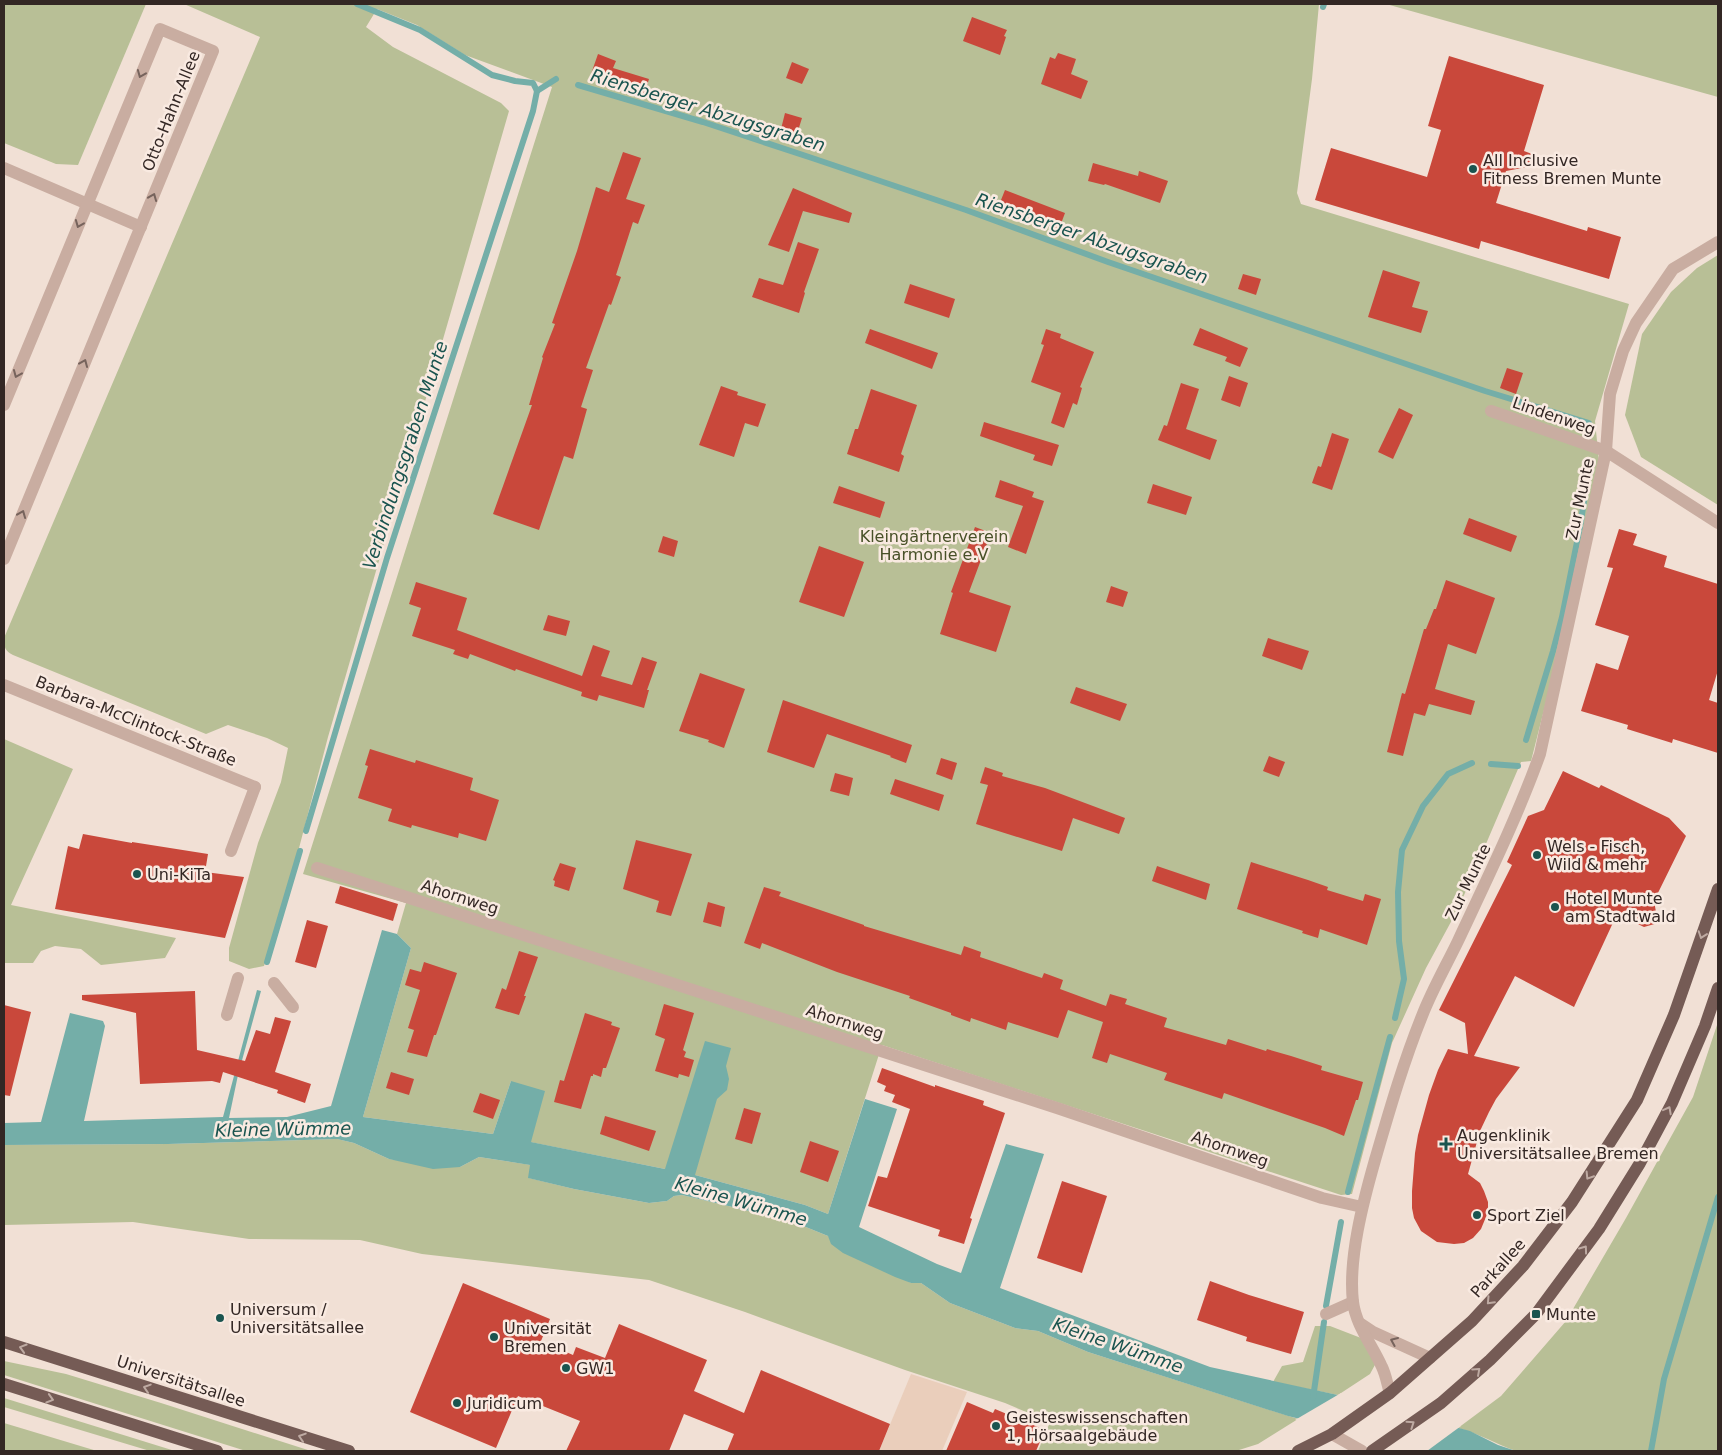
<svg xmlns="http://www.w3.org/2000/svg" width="1722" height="1455" font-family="'DejaVu Sans',sans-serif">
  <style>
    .green { fill: #b8bf96 }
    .plaza { fill: #eacebb }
    .water { fill: #74aea8 }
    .pier { fill: #f1e0d5 }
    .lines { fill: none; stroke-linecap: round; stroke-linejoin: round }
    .stream { stroke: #74aea8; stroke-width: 6 }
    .building { fill: #c9483b }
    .service { stroke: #c9ada1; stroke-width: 12 }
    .minor { stroke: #c9ada1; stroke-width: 12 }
    .primary { stroke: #755b55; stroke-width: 12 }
    .oneway { stroke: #76635c }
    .oneway2 { stroke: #beaaa2 }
    .poi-dot { fill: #1a544f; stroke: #f9eae1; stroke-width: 2 }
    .labels { text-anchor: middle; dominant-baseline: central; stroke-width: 5; stroke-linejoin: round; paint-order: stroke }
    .street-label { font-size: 16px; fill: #332724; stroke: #f9eae1 }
    .poi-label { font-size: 16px; fill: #332724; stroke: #f9eae1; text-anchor: start }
    .park-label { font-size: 16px; fill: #485128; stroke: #f9eae1 }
    .water-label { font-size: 18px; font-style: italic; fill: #1a544f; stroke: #f9eae1 }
  </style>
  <rect width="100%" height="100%" fill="#f1e0d5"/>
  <g class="green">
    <polygon points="4,4 146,4 78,165 56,164 4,143"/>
    <path d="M184,4H1319L1312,79L1297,193L1301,204L1629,304L1595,421L1599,461L1560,647L1531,761L1521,762L1459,907L1426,968L1392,1043L1352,1194L1341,1195L882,1045L828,1214L805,1205L695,1175L530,1142L511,1081L493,1134L363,1117L411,948L397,934L406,903L303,874L552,87L465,55L417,25L377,9L366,27L393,47L501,103L509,111L328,737L298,852L264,966L249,969L229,961V948L258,843L281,782L288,748L267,738L228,725L206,734L13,655C5,651 4,647 4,638L260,37Z"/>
    <polygon points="1386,4 1718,4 1718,97"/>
    <polygon points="1718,255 1718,505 1641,457 1625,415 1642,334 1671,292 1697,268"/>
    <polygon points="4,739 73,769 11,905 176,938 165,958 101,965 81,949 55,946 41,951 33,963 4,963"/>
    <path d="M1718,1022V1451H1516C1496,1444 1478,1433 1458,1428L1501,1396L1566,1321L1626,1218L1693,1097Z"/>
    <polygon points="337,1139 354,1143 389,1159 460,1167 479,1157 531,1165 529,1178 574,1189 649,1203 667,1201 674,1196 682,1195 791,1221 828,1236 911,1283 921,1283 950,1303 1015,1328 1038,1331 1088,1352 1298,1419 1258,1444 1239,1450 1038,1451 1050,1422 1005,1403 905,1370 745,1312 649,1280 422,1254 360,1240 249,1239 133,1222 4,1225 4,1145 168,1144"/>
    <polygon points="1315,1326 1330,1326 1361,1338 1376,1363 1370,1374 1338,1395 1273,1382 1282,1366 1303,1362"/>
    <polygon points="4,1361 66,1374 161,1403 311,1451 246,1451 4,1375"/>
    <polygon points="4,1398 175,1451 150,1451 4,1407"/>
    <polygon points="4,1423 97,1451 4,1451"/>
  </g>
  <polygon class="plaza" points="911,1374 967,1392 942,1451 879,1451"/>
  <polygon class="water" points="382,930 397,934 411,948 363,1117 493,1134 511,1081 545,1091 531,1142 665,1169 705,1041 731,1048 726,1066 729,1079 727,1090 717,1099 695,1175 805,1205 828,1214 865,1099 897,1109 859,1227 937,1264 961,1273 1006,1144 1044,1154 1000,1288 1210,1367 1338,1395 1470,1431 1498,1445 1516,1451 1427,1451 1288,1416 1088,1352 1038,1331 1015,1328 950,1303 921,1283 911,1283 895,1277 843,1253 831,1244 828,1236 791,1221 682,1195 674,1196 667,1201 649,1203 574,1189 528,1178 530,1165 479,1157 460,1167 433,1169 389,1159 354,1143 337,1139 168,1144 4,1145 4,1123 41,1122 70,1013 103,1021 105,1026 84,1121 223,1117 257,990 261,991 238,1075 229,1118 287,1117 331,1106"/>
  <polygon class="pier" points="1341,1393 1461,1426 1427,1451 1417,1451 1295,1420"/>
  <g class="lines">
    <g class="stream">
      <polyline points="357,4 420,30 492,75 515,81 533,83 537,91"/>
      <polyline points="1323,7 1324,4"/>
      <polyline points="578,85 703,122 812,158 966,210 1108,262 1485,391 1589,423 1589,430"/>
      <polyline points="537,91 556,79"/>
      <polyline points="1526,740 1553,651 1562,617 1580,527 1590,463"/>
      <polyline points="1491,764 1518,766"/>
      <polyline points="306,831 387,558 533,111 537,91"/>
      <polyline points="267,962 300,851"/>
      <polyline points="1395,1018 1404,979 1399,941 1398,892 1402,850 1423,806 1448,774 1472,763"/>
      <polyline points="1348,1192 1390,1037"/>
      <polyline points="1326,1306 1341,1222"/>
      <polyline points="1313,1398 1324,1322"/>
      <polyline points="1651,1451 1664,1379 1718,1197"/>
    </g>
  </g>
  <g class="building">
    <polygon points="972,17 1007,30 1004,36 1006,37 1000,55 963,41"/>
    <polygon points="1058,53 1076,59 1071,74 1088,81 1081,99 1041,84 1050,57 1055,59"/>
    <polygon points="598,54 616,61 613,68 649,79 643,98 607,87 609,79 591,74"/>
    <polygon points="1449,56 1544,85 1524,151 1532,154 1528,167 1506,171 1496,203 1587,231 1588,227 1621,237 1609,279 1481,241 1479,249 1315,200 1331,148 1427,177 1441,130 1428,126"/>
    <polygon points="792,62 809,69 802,84 786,78"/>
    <polygon points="785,113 802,118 797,134 781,129"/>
    <polygon points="623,152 641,158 626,199 645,205 638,224 633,222 616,275 621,277 611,305 609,304 586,368 593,370 581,407 587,409 573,459 564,456 539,530 493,514 532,405 529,405 543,358 542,357 555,324 552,323 577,251 596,187 609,192"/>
    <polygon points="1093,163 1138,176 1139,171 1168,181 1160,203 1105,184 1104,185 1088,181"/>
    <polygon points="793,188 852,213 849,223 803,211 789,252 768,245"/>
    <polygon points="1005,190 1065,213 1059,229 1041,222 1041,220 999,205"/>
    <polygon points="798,242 819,249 804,292 805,293 799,313 752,297 759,278 783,285"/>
    <polygon points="1383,270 1420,282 1412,307 1428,311 1421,333 1368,317"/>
    <polygon points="1243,274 1261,279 1256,295 1238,289"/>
    <polygon points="910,284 955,299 949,318 904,303"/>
    <polygon points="1200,328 1248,348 1240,367 1225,361 1227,357 1193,345"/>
    <polygon points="870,329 938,353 932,369 865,343"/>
    <polygon points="1046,329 1061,334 1060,338 1094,352 1080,387 1082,388 1077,405 1073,403 1064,428 1051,423 1061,393 1031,382 1044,345 1041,344"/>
    <polygon points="1507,368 1523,373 1516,394 1500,388"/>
    <polygon points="1229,376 1248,383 1240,407 1221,400"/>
    <polygon points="1181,383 1199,389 1186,429 1217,440 1210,460 1158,440 1164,425 1167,426"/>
    <polygon points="721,386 738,392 737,395 766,404 758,427 745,423 734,457 699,445"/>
    <polygon points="871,389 917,405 901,454 904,456 899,472 847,454 855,429 858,429"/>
    <polygon points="1399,408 1413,415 1393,459 1378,452"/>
    <polygon points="984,422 1059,445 1052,466 1033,460 1035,455 980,436"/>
    <polygon points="1332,433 1349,439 1332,490 1312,483 1318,466 1321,467"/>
    <polygon points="1000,480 1034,492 1032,497 1044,501 1026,554 1008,547 1023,506 995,497"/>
    <polygon points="1153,484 1192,497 1186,515 1147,503"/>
    <polygon points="839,486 885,502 880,518 833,503"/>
    <polygon points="1469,518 1517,536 1511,552 1463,534"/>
    <polygon points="975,527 991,533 969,592 1011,606 996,652 940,634 953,593 951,592"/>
    <polygon points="1619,529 1637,534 1633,545 1667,556 1664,567 1718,584 1718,670 1709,700 1718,703 1718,753 1673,739 1672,743 1627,729 1628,725 1581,711 1596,663 1618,670 1629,636 1595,625 1613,568 1607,567"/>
    <polygon points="663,536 678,541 674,557 658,552"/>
    <polygon points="819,546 864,562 844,617 799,602"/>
    <polygon points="1446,580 1495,598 1476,654 1448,644 1435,689 1475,701 1471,715 1429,704 1425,716 1414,713 1403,756 1387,752 1402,693 1405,694 1424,629 1426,629 1434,609 1436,609"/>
    <polygon points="416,582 467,598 457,630 582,676 593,645 610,651 601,676 632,685 642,657 657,662 647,690 649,690 644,708 599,695 597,701 581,696 582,692 516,669 515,671 470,654 468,659 453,654 455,650 412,636 421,608 409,604"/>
    <polygon points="1111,586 1128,592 1123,607 1106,602"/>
    <polygon points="548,615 570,621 566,636 543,630"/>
    <polygon points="1268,638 1309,651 1302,670 1262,656"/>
    <polygon points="700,673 745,689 724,748 708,742 709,740 679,731"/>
    <polygon points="1076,687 1127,704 1120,721 1070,703"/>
    <polygon points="783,700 912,745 906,763 890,757 891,756 827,734 814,768 767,752"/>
    <polygon points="370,749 415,763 416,760 473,778 470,790 499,800 486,841 459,833 458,838 412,825 411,828 388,821 392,809 358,798 368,766 365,765"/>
    <polygon points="1269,756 1285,762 1279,777 1263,771"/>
    <polygon points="941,758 957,763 952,780 936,774"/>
    <polygon points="985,767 1003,773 1002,776 1045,788 1125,818 1119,834 1073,818 1062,851 976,824 988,785 980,783"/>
    <polygon points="1563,771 1599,788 1601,785 1669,818 1686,836 1654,901 1658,923 1644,927 1617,914 1574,1007 1515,976 1474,1056 1520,1067 1496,1099 1489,1112 1480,1131 1468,1174 1480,1183 1484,1191 1488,1202 1488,1212 1481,1229 1473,1238 1464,1243 1454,1244 1437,1242 1421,1231 1414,1218 1412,1208 1412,1191 1415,1153 1418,1135 1429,1095 1438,1070 1448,1049 1468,1054 1465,1023 1439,1010 1512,865 1507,862 1528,816 1544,810"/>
    <polygon points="835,773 853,778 849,796 830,791"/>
    <polygon points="895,779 944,795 939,811 890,794"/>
    <polygon points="83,834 132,843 132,842 208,854 205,872 244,877 225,938 55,909 68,846 79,849"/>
    <polygon points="636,840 692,854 671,916 656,912 659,901 623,889"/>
    <polygon points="1251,862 1308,880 1328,887 1327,890 1363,901 1365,894 1381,899 1367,945 1320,929 1318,938 1302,933 1303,931 1237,909"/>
    <polygon points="560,863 576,868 569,891 554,886 555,881 553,880"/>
    <polygon points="1157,866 1210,884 1206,900 1152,881"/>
    <polygon points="340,886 398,904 393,921 335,903"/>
    <polygon points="764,887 781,892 779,896 864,925 864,926 961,955 964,946 981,952 980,957 1042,978 1044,973 1063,980 1060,989 1106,1006 1110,994 1127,999 1125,1004 1167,1018 1164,1027 1226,1045 1228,1039 1266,1051 1267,1049 1291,1056 1322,1066 1321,1070 1363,1082 1358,1100 1356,1100 1344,1136 1325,1128 1224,1093 1222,1099 1164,1080 1167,1073 1110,1054 1107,1063 1092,1058 1103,1022 1068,1010 1058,1038 1008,1022 1006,1030 971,1018 970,1022 951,1015 951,1013 909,998 910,996 837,972 762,943 760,949 744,943"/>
    <polygon points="708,902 725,907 721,927 703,922"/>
    <polygon points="307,920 328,926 316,968 295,962"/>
    <polygon points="519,951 538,957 524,996 526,996 519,1015 495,1008 502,988 506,990"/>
    <polygon points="424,962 457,973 436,1035 434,1035 427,1057 407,1052 414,1030 408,1028 420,990 405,985 410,969 421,972"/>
    <polygon points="195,991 197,1050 245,1061 256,1030 270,1034 275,1017 291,1021 275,1072 311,1084 305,1103 277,1093 278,1090 223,1072 220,1083 212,1081 140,1084 136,1013 82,1000 82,995"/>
    <polygon points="664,1004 694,1013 683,1050 686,1052 684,1057 694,1060 689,1077 679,1074 678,1078 655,1071 665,1039 655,1035"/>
    <polygon points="4,1005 31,1012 10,1096 4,1095"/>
    <polygon points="585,1013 612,1022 611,1025 620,1028 606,1068 603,1068 601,1077 593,1074 593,1076 591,1076 581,1109 554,1102 560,1080 564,1081"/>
    <polygon points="882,1068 935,1087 935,1085 984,1101 983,1105 1005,1113 970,1218 972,1219 964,1244 938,1236 940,1230 868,1206 878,1176 887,1178 910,1109 892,1102 895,1095 884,1091 886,1086 877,1082"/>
    <polygon points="391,1072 414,1079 409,1095 386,1088"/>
    <polygon points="480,1093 500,1100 493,1119 473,1112"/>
    <polygon points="744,1108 761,1113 752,1144 735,1139"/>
    <polygon points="605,1116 656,1131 649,1151 600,1134"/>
    <polygon points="810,1141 839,1151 828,1182 800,1172"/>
    <polygon points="1062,1181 1107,1196 1082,1273 1037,1258"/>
    <polygon points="1210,1281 1249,1295 1304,1312 1291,1354 1246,1341 1247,1337 1197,1320"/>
    <polygon points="463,1283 550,1319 541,1341 573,1355 576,1347 605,1358 619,1324 707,1360 694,1391 744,1413 761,1370 890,1424 879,1451 727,1451 734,1434 684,1414 669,1451 566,1451 580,1421 518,1396 496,1448 410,1412"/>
    <polygon points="967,1402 993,1413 995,1409 1045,1430 1036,1451 946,1451"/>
  </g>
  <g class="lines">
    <g class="service">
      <polyline points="1491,411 1606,451"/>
      <polyline points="231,851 255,787"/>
      <polyline points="274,983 293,1007"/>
      <polyline points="227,1015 238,978"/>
      <polyline points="1326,1314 1353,1302"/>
    </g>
    <g class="minor">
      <polyline points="4,168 141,227"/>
      <polyline points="4,405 160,29 213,51 4,559"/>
      <polyline points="1606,451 1718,523"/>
      <polyline points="4,685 255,787"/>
      <polyline points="317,868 1057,1108 1322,1198 1362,1207"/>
      <polyline points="1361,1324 1373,1332 1430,1358"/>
      <path d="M1390,1393C1387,1384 1386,1375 1382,1367C1373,1346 1356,1326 1353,1302C1348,1259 1363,1202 1375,1160C1389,1112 1403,1063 1422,1016C1432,990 1446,966 1458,941C1487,879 1517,818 1540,754L1606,451L1610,394L1623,351L1636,323L1673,269L1718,242"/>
      <polyline points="1332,1434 1362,1451"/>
    </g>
    <g class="primary">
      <polyline points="4,1342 349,1451"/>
      <polyline points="4,1384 217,1451"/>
      <polyline points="1298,1451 1332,1434 1390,1393 1472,1321 1523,1266 1572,1202 1637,1100 1674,1015 1718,889"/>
      <polyline points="1372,1451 1441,1403 1490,1360 1536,1314 1599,1229 1640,1163 1672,1103 1705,1026 1718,988"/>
    </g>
  </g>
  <defs><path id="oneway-chevron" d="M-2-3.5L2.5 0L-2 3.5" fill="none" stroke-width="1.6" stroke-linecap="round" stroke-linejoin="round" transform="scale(1.25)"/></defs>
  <g class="oneway">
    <use href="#oneway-chevron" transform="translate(141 74) rotate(112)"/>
    <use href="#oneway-chevron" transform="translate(153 197) rotate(-68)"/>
    <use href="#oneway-chevron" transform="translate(79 224) rotate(112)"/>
    <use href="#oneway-chevron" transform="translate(84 363) rotate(-67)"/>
    <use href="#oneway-chevron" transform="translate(17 374) rotate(113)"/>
    <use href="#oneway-chevron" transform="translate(22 514) rotate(-68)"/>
    <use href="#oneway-chevron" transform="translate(1394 1341) rotate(-157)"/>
  </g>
  <g class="oneway2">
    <use href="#oneway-chevron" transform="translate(1702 935) rotate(109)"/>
    <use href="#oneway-chevron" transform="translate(1668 1110) rotate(-62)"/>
    <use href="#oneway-chevron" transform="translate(1589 1176) rotate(122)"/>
    <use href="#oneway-chevron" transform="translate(1584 1249) rotate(-54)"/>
    <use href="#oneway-chevron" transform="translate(1490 1301) rotate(133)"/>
    <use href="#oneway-chevron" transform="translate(23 1348) rotate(-163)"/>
    <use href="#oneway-chevron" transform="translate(1477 1371) rotate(-42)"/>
    <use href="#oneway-chevron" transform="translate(147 1388) rotate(-162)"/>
    <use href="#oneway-chevron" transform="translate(50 1399) rotate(17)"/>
    <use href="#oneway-chevron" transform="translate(1411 1424) rotate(-34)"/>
    <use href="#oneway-chevron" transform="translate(302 1437) rotate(-162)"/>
  </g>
  <g class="poi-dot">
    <circle cx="1473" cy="169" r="5"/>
    <circle cx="1537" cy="855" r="5"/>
    <circle cx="137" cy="874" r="5"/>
    <circle cx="1555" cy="907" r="5"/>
    <path d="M1443.5 1136.5h5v5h5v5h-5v5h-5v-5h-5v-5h5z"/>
    <circle cx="1477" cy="1215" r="5"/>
    <rect x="1531" y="1309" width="10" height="10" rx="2.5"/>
    <circle cx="220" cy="1318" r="5"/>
    <circle cx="494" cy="1337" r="5"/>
    <circle cx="566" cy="1368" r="5"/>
    <circle cx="457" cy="1403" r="5"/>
    <circle cx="996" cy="1426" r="5"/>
  </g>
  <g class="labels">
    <g class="street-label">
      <text transform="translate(171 111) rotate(-68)">Otto-Hahn-Allee</text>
      <text transform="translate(1554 416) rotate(19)">Lindenweg</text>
      <text transform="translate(1580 499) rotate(-78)">Zur Munte</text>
      <text transform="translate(136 721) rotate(22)">Barbara-McClintock-Straße</text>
      <text transform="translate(1468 882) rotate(-64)">Zur Munte</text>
      <text transform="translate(460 897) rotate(18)">Ahornweg</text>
      <text transform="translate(845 1022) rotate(18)">Ahornweg</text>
      <text transform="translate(1230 1149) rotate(19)">Ahornweg</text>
      <text transform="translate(1498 1268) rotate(-48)">Parkallee</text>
      <text transform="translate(181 1381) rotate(18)">Universitätsallee</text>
    </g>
    <g class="poi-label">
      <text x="1483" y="160">All Inclusive<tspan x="1483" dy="18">Fitness Bremen Munte</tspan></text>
      <text x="1547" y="846">Wels - Fisch,<tspan x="1547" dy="18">Wild &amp; mehr</tspan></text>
      <text x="147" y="874">Uni-KiTa</text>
      <text x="1565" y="898">Hotel Munte<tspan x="1565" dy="18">am Stadtwald</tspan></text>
      <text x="1457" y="1135">Augenklinik<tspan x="1457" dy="18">Universitätsallee Bremen</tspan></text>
      <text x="1487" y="1215">Sport Ziel</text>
      <text x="230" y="1309">Universum /<tspan x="230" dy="18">Universitätsallee</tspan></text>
      <text x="1546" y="1314">Munte</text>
      <text x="504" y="1328">Universität<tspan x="504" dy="18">Bremen</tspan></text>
      <text x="576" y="1368">GW1</text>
      <text x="467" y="1403">Juridicum</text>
      <text x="1006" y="1417">Geisteswissenschaften<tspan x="1006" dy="18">1, Hörsaalgebäude</tspan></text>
    </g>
    <g class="park-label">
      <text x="934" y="536">Kleingärtnerverein<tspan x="934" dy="18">Harmonie e.V</tspan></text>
    </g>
    <g class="water-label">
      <text transform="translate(708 110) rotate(17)">Riensberger Abzugsgraben</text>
      <text transform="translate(1092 238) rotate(19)">Riensberger Abzugsgraben</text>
      <text transform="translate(405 455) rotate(-72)">Verbindungsgraben Munte</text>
      <text transform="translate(283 1129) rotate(-1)">Kleine Wümme</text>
      <text transform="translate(741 1201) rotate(16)">Kleine Wümme</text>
      <text transform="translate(1118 1345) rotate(19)">Kleine Wümme</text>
    </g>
  </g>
  <rect width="1722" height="1455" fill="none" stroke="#332724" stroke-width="10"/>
</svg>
